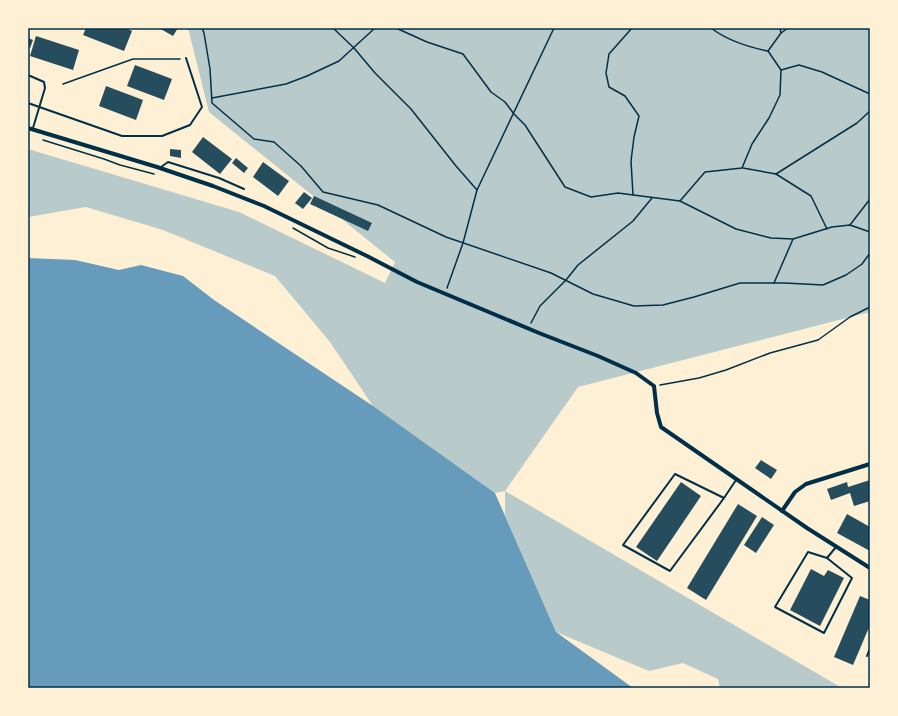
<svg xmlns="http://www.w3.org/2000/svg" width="898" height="716" font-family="Karla,sans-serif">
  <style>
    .green { fill: #b9caca }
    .water { fill: #669bbc }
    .building { fill: #264d5e }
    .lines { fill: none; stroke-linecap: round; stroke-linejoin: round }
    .path { stroke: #003049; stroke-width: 1.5 }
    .service { stroke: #003049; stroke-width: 2 }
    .minor { stroke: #003049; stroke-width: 4 }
    .neatline { fill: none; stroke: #003049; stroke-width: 1.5 }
  </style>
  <rect width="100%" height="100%" fill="#fdf0d5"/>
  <polygon class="green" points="188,28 870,28 870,312 578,387 505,491 842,688 720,688 718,679 683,663 649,671 556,632 505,515 505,491 495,493 373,406 330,342 275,276 163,230 86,207 28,217 28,149 239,212 385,283 395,262 209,112"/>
  <polygon class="water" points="28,258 75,260 119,270 141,265 183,276 214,300 373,406 495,493 556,632 633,688 28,688"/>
  <g class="building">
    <polygon points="86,28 126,28 132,31 124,51 83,35"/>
    <polygon points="159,28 178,28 173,36"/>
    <polygon points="36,36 79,50 73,70 30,56"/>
    <polygon points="28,38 33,40 30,48 28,47"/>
    <polygon points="135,65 172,79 164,100 127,86"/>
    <polygon points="106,86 143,100 136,120 99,106"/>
    <polygon points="203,137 232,159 220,174 192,152"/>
    <polygon points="170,149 181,150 181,158 170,156"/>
    <polygon points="236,158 248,168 244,173 232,163"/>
    <polygon points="263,162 289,181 278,196 253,177"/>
    <polygon points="304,192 312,198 303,209 295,203"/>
    <polygon points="314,196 372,223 368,231 310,204"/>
    <polygon points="761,460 777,470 771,479 755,468"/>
    <polygon points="870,480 870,501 854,506 850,493 831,500 827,489 847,482 848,487"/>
    <polygon points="681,482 701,496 657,561 636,547"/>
    <polygon points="738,504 757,516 706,600 687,588"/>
    <polygon points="847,514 870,527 870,551 837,533"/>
    <polygon points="762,517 774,525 756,553 744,545"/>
    <polygon points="811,569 824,576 828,570 844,578 820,626 790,610"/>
    <polygon points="860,596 870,600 870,625 853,665 834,657"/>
  </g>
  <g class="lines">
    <g class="path">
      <polyline points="202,28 204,33 210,69 212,103 254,139 274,142 301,166 323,192 378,205 446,237 551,273 593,294 634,306 663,305 694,297 740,283 785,283 823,285 846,275 862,264 870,253"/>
      <polyline points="333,28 354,48 375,73 411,109 456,166 477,190"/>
      <polyline points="396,28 427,42 463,54 491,92 505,102 514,114 525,125 565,187 591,197 618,193 680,201 736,229 771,238 793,239 832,227 850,225 870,232"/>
      <polyline points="632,28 609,54 606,73 609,87 625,96 639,116 634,137 631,161 633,195"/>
      <path d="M711,28C728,41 748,47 768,51"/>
      <polyline points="781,33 788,28"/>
      <polyline points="781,70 799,65 822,72 870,94"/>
      <polyline points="63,84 133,59 180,59"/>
      <polyline points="212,98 286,84 307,76 339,61 375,28"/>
      <polyline points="43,140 104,159 120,165 154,174"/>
      <polyline points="743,168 776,174 811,196 827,229"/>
      <polyline points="776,174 857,123 870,111"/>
      <polyline points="680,201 705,172 742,168 752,144 769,118 780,95 781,70 768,51 781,33 780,28"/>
      <polyline points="850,225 870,199"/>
      <polyline points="293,228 328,248 355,257"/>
      <polyline points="774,283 793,239"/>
      <polyline points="447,288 463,243 477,190 554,28"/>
      <polyline points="531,323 540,306 566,280 578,265 633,221 652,198"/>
      <polyline points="660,385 699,378 726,370 770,353 818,340 850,317 870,307"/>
    </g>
    <g class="service">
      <polyline points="28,75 44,82 45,88 33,128"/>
      <polyline points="28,103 122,136 162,136 190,125 202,107 186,58"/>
      <polyline points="161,167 168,162 219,178 244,189"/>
      <polyline points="724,498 675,474 623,545 670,571 724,498 736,480"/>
      <polyline points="827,558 808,552 775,607 824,633 852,578 827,558 836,547"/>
      <polyline points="867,656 870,648"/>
    </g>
    <g class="minor">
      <polyline points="28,128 157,167 213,186 264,206 367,256 417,282 539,333 598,356 636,373 654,386 657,413 661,427 807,528 870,568"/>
      <polyline points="782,511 795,492 806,484 870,464"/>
    </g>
  </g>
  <rect width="898" height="716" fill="none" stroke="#fdf0d5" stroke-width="58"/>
  <rect x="29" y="29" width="840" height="658" class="neatline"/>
</svg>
